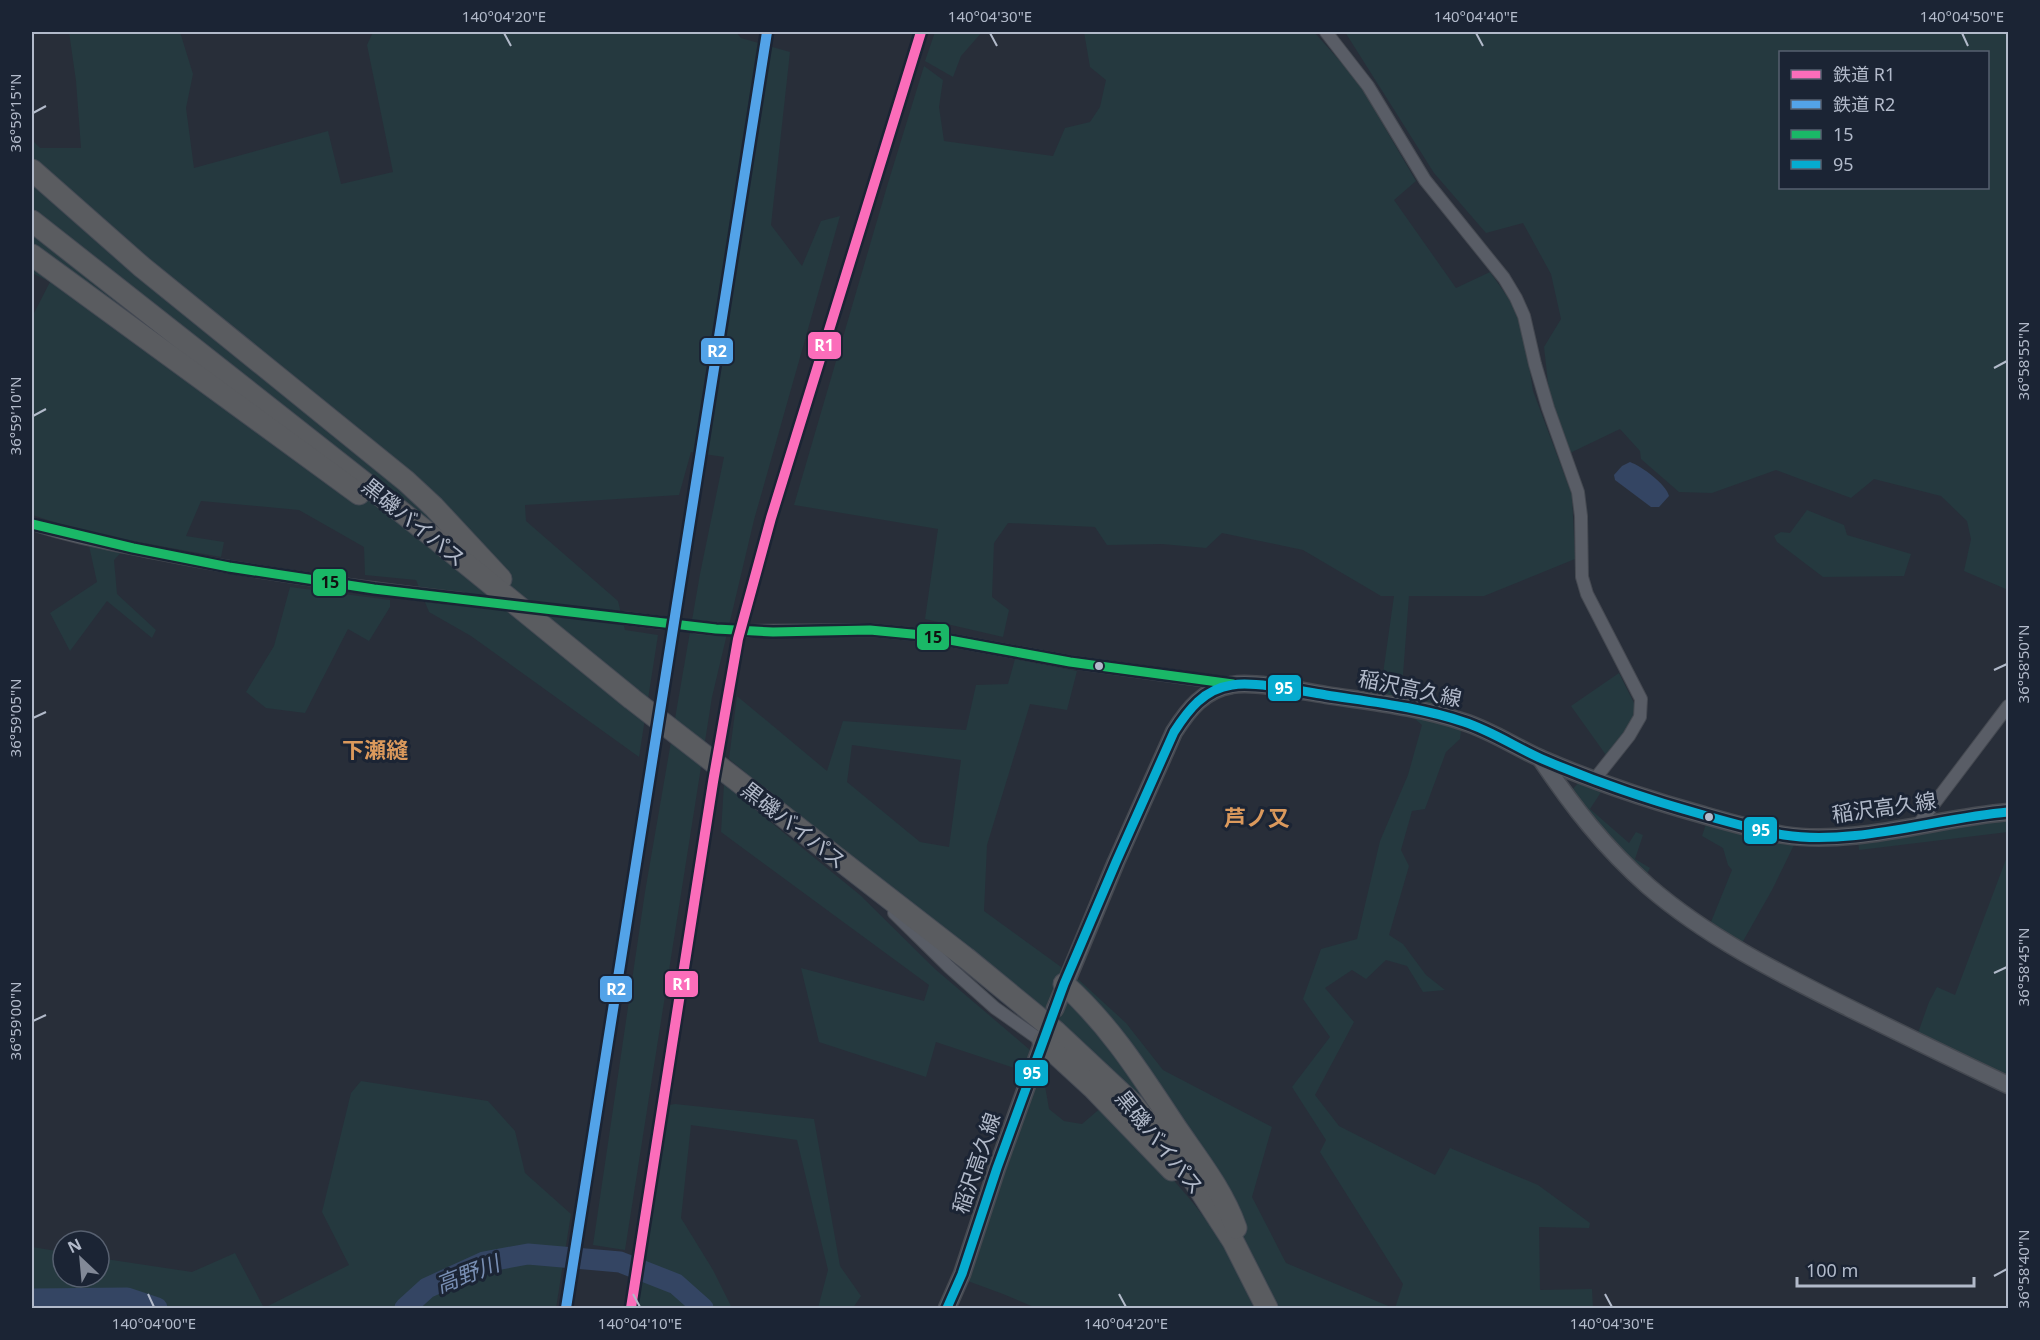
<svg xmlns="http://www.w3.org/2000/svg" width="2040" height="1340" font-family="'Noto Sans','Noto Sans JP',sans-serif">
  <style>
    .green { fill: #25393f; fill-rule: evenodd }
    .water { fill: #344563 }
    .lines { fill: none; stroke-linecap: round; stroke-linejoin: round }
    .river { stroke: #344563; stroke-width: 21 }
    .street-tunnel { stroke: #3d434f; stroke-width: 12; stroke-dasharray: 12 6; stroke-linecap: butt }
    .street-casing { stroke: #454951; stroke-width: 14 }
    .secondary-casing { stroke: #454951; stroke-width: 19 }
    .highway-casing { stroke: #454a54; stroke-width: 23 }
    .street { stroke: #595d66; stroke-width: 12 }
    .secondary { stroke: #585c64; stroke-width: 16 }
    .highway { stroke: #5a5c60; stroke-width: 21 }
    .bus-1-casing { stroke: #1b2434; stroke-width: 14 }
    .bus-2-casing { stroke: #1b2434; stroke-width: 14 }
    .bus-1 { stroke: #1ab867; stroke-width: 9 }
    .bus-2 { stroke: #06acd0; stroke-width: 9 }
    .rail-1-casing { stroke: #1b2434; stroke-width: 15 }
    .rail-2-casing { stroke: #1b2434; stroke-width: 15 }
    .rail-1 { stroke: #fb6dba; stroke-width: 10 }
    .rail-2 { stroke: #53a3e8; stroke-width: 10 }
    .ticks { fill: none; stroke: #b2baca; stroke-width: 2 }
    .bus-dot { fill: #b2baca; stroke: #1b2434; stroke-width: 2 }
    .labels { text-anchor: middle; dominant-baseline: central; stroke-width: 6; stroke-linejoin: round; paint-order: stroke }
    .street-label { font-size: 21px; fill: #b2baca; stroke: #1b2434 }
    .neighbourhood-label { font-size: 22px; font-weight: bold; fill: #db995c; stroke: #1b2434 }
    .water-label { font-size: 22px; font-style: italic; fill: #788eb3; stroke: #1b2434 }
    .line-badge { stroke: #1b2434; stroke-width: 2 }
    .badge-label { font-size: 16px; text-anchor: middle; font-weight: bold; fill: #fff }
    .pale-badge-label { font-size: 16px; text-anchor: middle; font-weight: bold; fill: #111 }
    .neatline { fill: none; stroke: #b2baca; stroke-width: 2 }
    .ticks-label { font-size: 15px; text-anchor: middle; fill: #b2baca }
  </style>
  <rect width="100%" height="100%" fill="#282e39"/>
  <g class="green">
    <polygon points="69,32 180,32 193,74 186,108 194,168 328,131 341,184 393,172 367,45 373,32 736,32 741,38 790,52 771,225 802,266 821,221 840,216 754,520 712,697 625,1250 593,1245 645,892 700,574 724,457 691,452 679,495 525,505 526,521 618,601 625,630 658,635 639,757 471,636 429,612 416,580 365,575 364,547 299,510 201,501 186,536 224,542 221,557 132,541 114,560 117,594 156,630 152,638 107,601 70,651 50,613 97,582 86,532 32,515 32,317 50,282 32,273 32,140 40,148 81,148 76,81"/>
    <polygon points="935,32 982,32 961,56 953,77 925,61"/>
    <polygon points="1084,32 1314,32 1357,80 1416,181 1394,200 1456,288 1490,272 1512,303 1524,334 1533,391 1572,495 1575,559 1484,596 1409,596 1402,688 1433,693 1446,724 1461,731 1460,739 1446,752 1425,809 1412,811 1401,850 1409,866 1389,935 1403,944 1426,975 1445,990 1423,992 1407,966 1386,960 1366,979 1352,970 1325,988 1354,1022 1315,1095 1339,1126 1435,1175 1450,1148 1538,1185 1590,1223 1589,1228 1539,1227 1540,1290 1592,1289 1593,1308 1395,1308 1403,1284 1320,1152 1326,1140 1292,1087 1330,1037 1303,999 1321,949 1357,939 1380,841 1408,775 1422,725 1389,697 1380,695 1394,596 1381,596 1303,550 1222,533 1206,548 1162,544 1107,545 1095,527 1008,523 994,543 992,597 1009,610 1003,637 925,619 938,529 794,505 888,183 924,66 943,80 939,107 944,141 1053,156 1065,128 1090,122 1100,107 1106,80 1090,67"/>
    <path d="M1345,32H2008V590L1964,571L1971,539L1967,521L1941,496L1874,479L1851,498L1776,470L1712,493L1679,492L1641,459L1640,451L1620,429L1570,453L1549,392L1544,347L1561,319L1551,274L1523,223L1486,233L1434,173ZM1780,52H1988V188H1780Z"/>
    <polygon points="1807,510 1844,525 1847,535 1911,554 1904,576 1823,577 1777,542 1774,536 1781,532 1790,533"/>
    <polygon points="290,587 390,600 390,607 369,641 348,629 305,713 266,708 246,692 274,646"/>
    <path d="M1015,659L1077,671L1067,710L1030,704L987,845L984,911L1079,980L1126,1023L1163,1070L1272,1127L1252,1197L1286,1263L1393,1308H1279L1255,1261L1206,1181L802,819L729,759L737,696L827,771L843,721L966,730L976,685L1008,684ZM852,745L961,760L949,847L920,842L847,782Z"/>
    <polygon points="1619,673 1636,707 1632,724 1606,755 1571,706"/>
    <polygon points="1580,781 1603,789 1590,809 1629,843 1636,832 1643,835 1635,859 1650,868 1647,874 1589,815 1572,790"/>
    <polygon points="724,784 860,895 935,969 1030,1050 1023,1071 936,1042 926,1077 819,1042 801,968 924,1001 929,985 721,832"/>
    <polygon points="2008,820 2008,832 1859,850 1858,841"/>
    <polygon points="1707,821 1795,843 1772,890 1742,943 1711,922 1732,870 1728,865 1723,848 1702,836"/>
    <polygon points="2008,854 2008,1079 1918,1033 1929,1002 1937,987 1955,995"/>
    <path d="M1035,1078L1045,1086L1049,1109L1064,1121L1082,1124L1103,1106C1145,1149 1188,1191 1222,1242C1235,1262 1243,1287 1254,1308H1036L1003,1294L965,1280Z"/>
    <polygon points="361,1081 488,1101 515,1131 525,1173 571,1214 556,1308 32,1308 32,1247 63,1252 63,1277 99,1277 99,1258 192,1272 235,1253 264,1308 349,1265 322,1212 351,1093"/>
    <polygon points="675,1104 814,1119 840,1266 861,1296 853,1308 818,1308 828,1270 797,1140 691,1125 681,1218 713,1270 732,1308 638,1308 669,1105"/>
  </g>
  <path class="water" d="M1630,462C1641,466 1666,484 1669,496L1659,507H1651L1615,480L1614,475L1622,466Z"/>
  <g class="lines">
    <g class="river">
      <polyline points="32,1299 127,1298 157,1308"/>
      <polyline points="405,1308 427,1288 484,1262 528,1254 620,1262 676,1284 703,1308"/>
    </g>
    <g class="street-tunnel">
      <polyline points="462,599 623,618"/>
      <polyline points="663,623 696,627"/>
      <polyline points="716,629 744,631"/>
    </g>
    <g class="street-casing">
      <g id="street">
        <polyline points="1326,32 1368,86 1425,180 1504,278 1516,298 1524,316 1535,364 1548,408 1578,492 1581,516 1582,577 1587,594 1641,699 1640,717 1629,736 1594,780"/>
        <path d="M32,524C73,538 117,545 160,554C260,574 361,587 462,599"/>
        <polyline points="623,618 663,623"/>
        <polyline points="696,627 716,629"/>
        <polyline points="744,631 870,630 922,635 1070,662 1229,684"/>
        <polyline points="1918,825 2008,706"/>
        <polyline points="894,913 949,967 995,1008 1043,1042"/>
      </g>
    </g>
    <g class="secondary-casing">
      <g id="secondary">
        <path d="M1540,758C1573,807 1604,847 1648,886C1708,938 1779,973 1849,1008C1902,1034 1955,1060 2008,1085"/>
        <path d="M1055,1009L1116,862L1174,732C1188,710 1204,689 1232,685C1254,681 1302,691 1326,695C1372,702 1420,707 1464,722C1492,731 1515,747 1542,759C1593,781 1646,799 1700,814C1728,822 1755,830 1784,835C1854,846 1937,818 2008,812"/>
        <polyline points="947,1308 962,1274 997,1168 1046,1033"/>
      </g>
    </g>
    <g class="highway-casing">
      <g id="highway">
        <polyline points="32,170 142,267 406,481 434,507 501,579"/>
        <polyline points="32,221 437,540 632,699 966,958 1055,1031 1134,1105 1189,1173 1233,1241 1267,1308"/>
        <polyline points="32,255 359,494"/>
        <path d="M1064,984C1111,1026 1143,1078 1177,1129C1199,1161 1223,1191 1236,1228"/>
        <polyline points="1043,1042 1093,1088 1172,1170"/>
      </g>
    </g>
    <use href="#street" class="street"/>
    <use href="#secondary" class="secondary"/>
    <use href="#highway" class="highway"/>
    <g class="bus-1-casing">
      <polyline id="bus-1" points="32,524 133,548 229,567 374,589 716,629 773,632 870,630 922,635 1070,662 1233,684"/>
    </g>
    <g class="bus-2-casing">
      <path id="bus-2" d="M947,1308L962,1274L997,1168L1064,984L1116,862L1174,732C1188,710 1204,689 1232,685C1254,681 1302,691 1326,695C1372,702 1420,707 1464,722C1492,731 1515,747 1542,759C1593,781 1646,799 1700,814C1728,822 1755,830 1784,835C1854,846 1937,818 2008,812"/>
    </g>
    <use href="#bus-1" class="bus-1"/>
    <use href="#bus-2" class="bus-2"/>
    <g class="rail-1-casing">
      <polyline id="rail-1" points="631,1308 713,782 738,639 771,518 921,32"/>
    </g>
    <g class="rail-2-casing">
      <polyline id="rail-2" points="566,1308 767,32"/>
    </g>
    <use href="#rail-1" class="rail-1"/>
    <use href="#rail-2" class="rail-2"/>
  </g>
  <path class="ticks" d="M504,33L511,46M990,33L997,46M1476,33L1483,46M1962,33L1968,46M33,113L46,106M1994,368L2007,361M33,416L46,409M1994,670L2007,664M33,718L46,712M1994,973L2007,967M33,1021L46,1015M1994,1276L2007,1269M148,1294L154,1307M633,1294L640,1307M1119,1294L1126,1307M1605,1294L1612,1307"/>
  <g class="bus-dot">
    <circle cx="1099" cy="666" r="5"/>
    <circle cx="1709" cy="817" r="5"/>
  </g>
  <g class="labels">
    <g class="street-label">
      <text transform="translate(414 522) rotate(39)">黒磯バイパス</text>
      <text transform="translate(1410 688) rotate(12)">稲沢高久線</text>
      <text transform="translate(1884 807) rotate(-8)">稲沢高久線</text>
      <text transform="translate(794 825) rotate(38)">黒磯バイパス</text>
      <text transform="translate(1160 1142) rotate(51)">黒磯バイパス</text>
      <text transform="translate(976 1163) rotate(-71)">稲沢高久線</text>
    </g>
    <g class="neighbourhood-label">
      <text x="375" y="749">下瀬縫</text>
      <text x="1257" y="817">芦ノ又</text>
    </g>
    <g class="water-label">
      <text transform="translate(467 1273) rotate(-21)">高野川</text>
    </g>
  </g>
  <g class="line-badge">
    <rect x="807" y="331" width="35" height="29" rx="6" fill="#fb6dba"/>
    <rect x="700" y="337" width="34" height="28" rx="6" fill="#53a3e8"/>
    <rect x="312" y="568" width="35" height="29" rx="6" fill="#1ab867"/>
    <rect x="916" y="623" width="34" height="28" rx="6" fill="#1ab867"/>
    <rect x="1267" y="674" width="35" height="28" rx="6" fill="#06acd0"/>
    <rect x="1743" y="816" width="35" height="29" rx="6" fill="#06acd0"/>
    <rect x="664" y="970" width="35" height="28" rx="6" fill="#fb6dba"/>
    <rect x="599" y="975" width="34" height="28" rx="6" fill="#53a3e8"/>
    <rect x="1014" y="1059" width="35" height="28" rx="6" fill="#06acd0"/>
  </g>
  <g class="badge-label">
    <text x="824" y="351">R1</text>
    <text x="717" y="357">R2</text>
    <text x="1284" y="694">95</text>
    <text x="1761" y="836">95</text>
    <text x="682" y="990">R1</text>
    <text x="616" y="995">R2</text>
    <text x="1032" y="1079">95</text>
  </g>
  <g class="pale-badge-label">
    <text x="330" y="588">15</text>
    <text x="933" y="643">15</text>
  </g>
  <rect width="2040" height="1340" fill="none" stroke="#1b2434" stroke-width="66"/>
  <rect x="1779" y="51" width="210" height="138" fill="#1b2434" stroke="#576070" stroke-width="1.5"/>
  <rect x="1791" y="70" width="30" height="9" fill="#fb6dba" stroke="#576070" stroke-width="1.5"/>
  <text x="1833" y="81" font-size="18" fill="#b2baca">鉄道 R1</text>
  <rect x="1791" y="100" width="30" height="9" fill="#53a3e8" stroke="#576070" stroke-width="1.5"/>
  <text x="1833" y="111" font-size="18" fill="#b2baca">鉄道 R2</text>
  <rect x="1791" y="130" width="30" height="9" fill="#1ab867" stroke="#576070" stroke-width="1.5"/>
  <text x="1833" y="141" font-size="18" fill="#b2baca">15</text>
  <rect x="1791" y="160" width="30" height="9" fill="#06acd0" stroke="#576070" stroke-width="1.5"/>
  <text x="1833" y="171" font-size="18" fill="#b2baca">95</text>
  <g transform="translate(81 1259) rotate(334)"><circle r="28" fill="#1b2434" stroke="#576070" stroke-width="1.5"/>
  <path d="M0-4.5L10 22L0 15L-10 22Z" fill="#828997"/>
  <text y="-9" font-size="16" font-weight="bold" text-anchor="middle" fill="#b2baca">N</text>
  </g>
  <path d="M1797 1277v9h177v-9" fill="none" stroke="#b2baca" stroke-width="3"/>
  <text x="1806" y="1277" font-size="18" fill="#b2baca" stroke="#1b2434" stroke-width="4.5" paint-order="stroke">100 m</text>
  <rect x="33" y="33" width="1974" height="1274" class="neatline"/>
  <g class="ticks-label">
    <text x="504" y="22">140°04'20"E</text>
    <text x="990" y="22">140°04'30"E</text>
    <text x="1476" y="22">140°04'40"E</text>
    <text x="1962" y="22">140°04'50"E</text>
    <text transform="translate(16 113) rotate(-90)" y="5">36°59'15"N</text>
    <text transform="translate(2024 361) rotate(-90)" y="5">36°58'55"N</text>
    <text transform="translate(16 416) rotate(-90)" y="5">36°59'10"N</text>
    <text transform="translate(2024 664) rotate(-90)" y="5">36°58'50"N</text>
    <text transform="translate(16 718) rotate(-90)" y="5">36°59'05"N</text>
    <text transform="translate(2024 967) rotate(-90)" y="5">36°58'45"N</text>
    <text transform="translate(16 1021) rotate(-90)" y="5">36°59'00"N</text>
    <text transform="translate(2024 1269) rotate(-90)" y="5">36°58'40"N</text>
    <text x="154" y="1329">140°04'00"E</text>
    <text x="640" y="1329">140°04'10"E</text>
    <text x="1126" y="1329">140°04'20"E</text>
    <text x="1612" y="1329">140°04'30"E</text>
  </g>
</svg>
